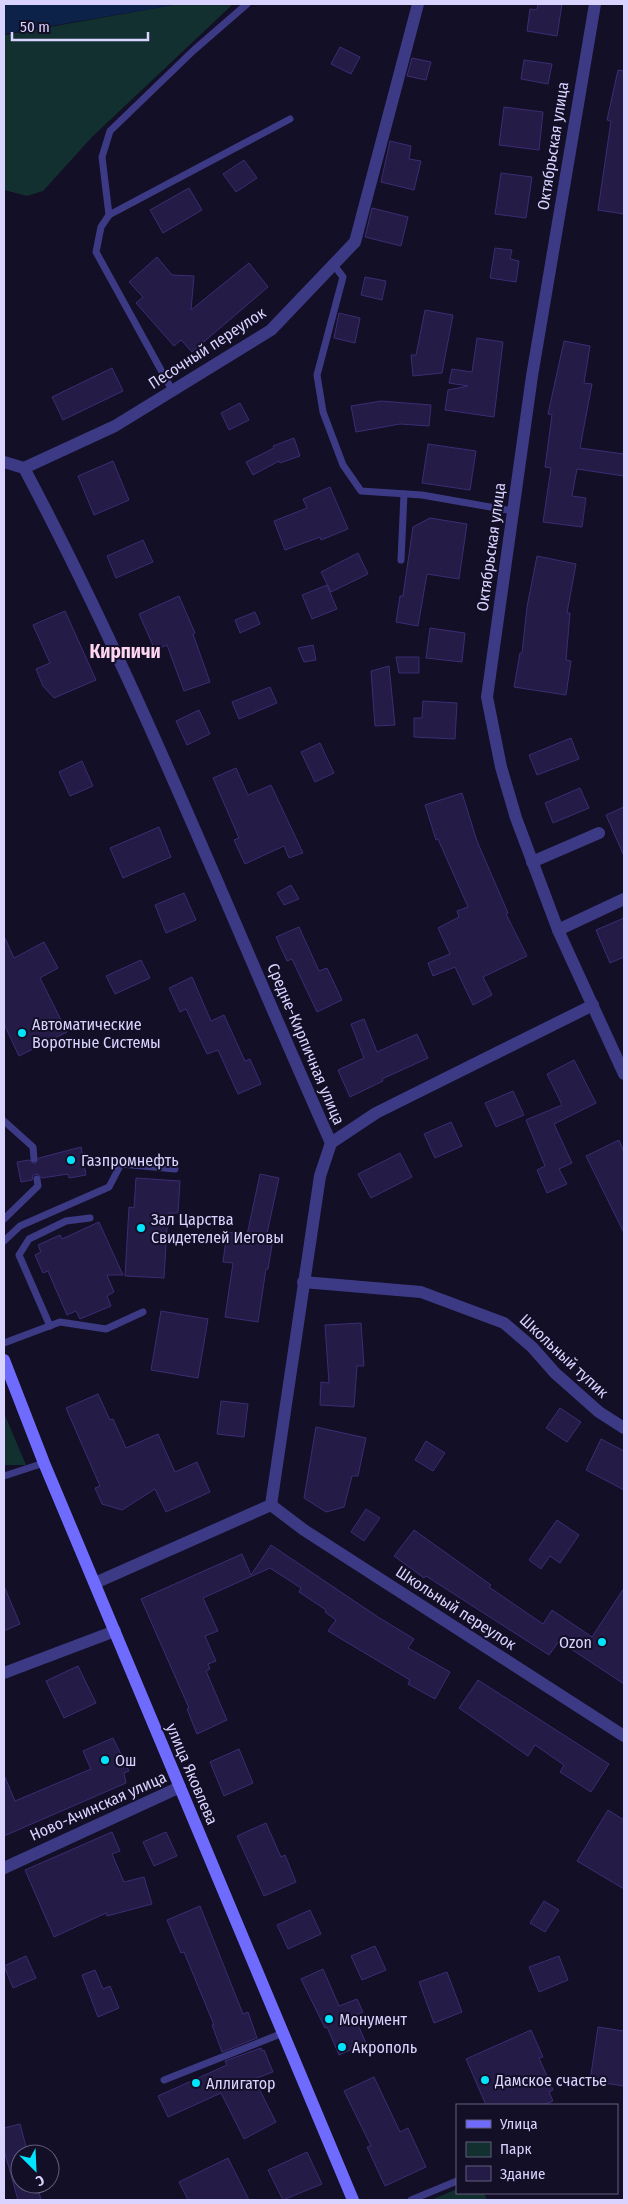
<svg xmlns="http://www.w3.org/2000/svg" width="628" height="2204" font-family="'Fira Sans Condensed',sans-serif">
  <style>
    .green { fill: #12302f }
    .water { fill: #0c2248 }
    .building { fill: #241b47; stroke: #3b2d73 }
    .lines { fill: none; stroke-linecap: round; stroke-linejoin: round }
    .service { stroke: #3d3a85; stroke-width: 7 }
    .minor { stroke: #3d3a85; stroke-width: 12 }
    .tertiary { stroke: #3d3a85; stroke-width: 12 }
    .secondary { stroke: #6f6bff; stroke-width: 12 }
    .poi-dot { fill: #00e5ff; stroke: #130f26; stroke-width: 2 }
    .labels { text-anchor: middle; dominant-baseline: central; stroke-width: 4; stroke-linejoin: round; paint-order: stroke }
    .street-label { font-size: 16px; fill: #d9d4ff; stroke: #130f26 }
    .poi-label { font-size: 16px; fill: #d9d4ff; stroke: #130f26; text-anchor: start }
    .quarter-label { font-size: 19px; font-weight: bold; fill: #ffd6f0; stroke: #130f26 }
  </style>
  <rect width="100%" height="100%" fill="#130f26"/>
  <g class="green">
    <polygon points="179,4 233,4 92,137 43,191 27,196 4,190 4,35"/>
    <polygon points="4,1413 26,1465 4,1465"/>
    <polygon points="457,2189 457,2193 484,2193 487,2200 431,2200"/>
  </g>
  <polygon class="water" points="4,4 179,4 4,34"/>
  <g class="building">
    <polygon points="538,4 562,4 557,36 527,31 530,9 537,10"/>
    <polygon points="340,47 360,57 351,74 331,64"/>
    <polygon points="412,58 431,62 426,80 407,76"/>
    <polygon points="524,60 552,64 548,84 521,79"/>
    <polygon points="618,70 624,71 624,214 598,210 611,121 607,120"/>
    <polygon points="504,107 543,112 539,150 499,145"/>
    <polygon points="390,141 411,146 409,159 421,161 414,190 381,182"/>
    <polygon points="244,160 257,178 236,192 223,174"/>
    <polygon points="501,173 532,177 526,218 495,214"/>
    <polygon points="189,188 202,210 163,233 150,210"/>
    <polygon points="372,208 408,217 401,246 365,237"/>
    <polygon points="495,248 512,250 510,259 519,261 516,282 490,278"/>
    <polygon points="157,257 172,275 194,276 191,310 249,263 268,287 192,352 181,340 174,346 136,303 143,297 129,282"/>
    <polygon points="365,277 386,281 382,300 361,295"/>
    <polygon points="425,310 453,315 442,373 413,376 411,355 416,355"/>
    <polygon points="339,313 360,318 355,343 334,338"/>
    <polygon points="477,338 503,342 494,417 445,410 448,390 468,386 449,383 452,369 472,372"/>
    <polygon points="564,341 590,346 584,383 592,384 580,448 624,454 624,476 577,469 572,496 586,498 582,527 543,522 551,468 545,467 552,415 548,414"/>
    <polygon points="112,368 123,391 63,420 52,397"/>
    <polygon points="381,401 431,405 429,426 400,424 356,432 351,406"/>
    <polygon points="240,403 249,420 229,430 221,413"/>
    <polygon points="294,438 300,456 280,463 279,461 253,475 246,462 274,448 273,446"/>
    <polygon points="428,444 476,451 470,490 422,483"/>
    <polygon points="113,461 129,500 94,515 78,476"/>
    <polygon points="330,487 348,529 321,540 320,537 285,550 274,521 307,508 303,499"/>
    <polygon points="430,518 467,524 459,579 427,574 418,626 396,622 400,596 403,596 413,527"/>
    <polygon points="143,540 153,562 116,578 107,556"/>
    <polygon points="358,553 368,574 331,592 321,572"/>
    <polygon points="537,556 576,564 567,613 570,613 566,660 571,661 566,695 514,687 520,653 522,653 527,607"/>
    <polygon points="327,585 337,609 312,619 302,595"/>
    <polygon points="179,596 195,633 193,634 210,682 184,691 167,645 155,650 139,614"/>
    <polygon points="65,611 96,680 54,698 43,686 36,669 50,663 33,625"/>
    <polygon points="255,612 260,624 240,633 235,620"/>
    <polygon points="430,628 465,633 462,662 426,658"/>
    <polygon points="313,645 316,660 304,662 298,648"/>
    <polygon points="396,657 419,657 419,673 399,673"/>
    <polygon points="389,666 395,725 375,726 371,671"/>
    <polygon points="270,687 277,703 239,719 232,702"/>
    <polygon points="423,701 457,703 455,739 414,737 414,718 422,718"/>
    <polygon points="199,710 210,734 187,745 176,721"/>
    <polygon points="571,738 579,759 537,775 529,755"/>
    <polygon points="320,743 334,773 315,782 301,752"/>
    <polygon points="82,761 93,786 70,796 59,772"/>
    <polygon points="236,768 248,795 271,785 303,853 289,858 284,846 245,864 234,840 239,838 213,778"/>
    <polygon points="580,788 589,808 553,823 545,803"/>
    <polygon points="462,793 477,841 508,913 506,914 527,956 483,977 492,995 473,1005 455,967 433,976 428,963 450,954 438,928 459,917 457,911 468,907 438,839 436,840 425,805"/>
    <polygon points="624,807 624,856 606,815"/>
    <polygon points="159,827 171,857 123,878 110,848"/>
    <polygon points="291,885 299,899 284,905 277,893"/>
    <polygon points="184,893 196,920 166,933 155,905"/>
    <polygon points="624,918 624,957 610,963 596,930"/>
    <polygon points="299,927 319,971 327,968 342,1000 317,1012 292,959 287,961 276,937"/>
    <polygon points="4,936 14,958 44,942 58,968 40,978 67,1032 19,1056 4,1024"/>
    <polygon points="141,960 150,978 115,994 106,976"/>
    <polygon points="192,977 211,1021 224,1015 245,1061 250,1059 261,1084 238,1094 218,1050 207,1054 186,1009 180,1012 169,988"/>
    <polygon points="364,1019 377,1052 417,1034 428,1058 382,1079 383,1081 350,1097 338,1070 364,1058 351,1024"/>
    <polygon points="574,1060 596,1103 554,1124 572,1163 559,1169 567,1184 547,1193 537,1170 545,1166 526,1120 562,1105 547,1074"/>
    <polygon points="513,1091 524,1115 496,1127 485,1103"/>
    <polygon points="451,1122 462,1146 435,1158 424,1134"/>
    <polygon points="619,1140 624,1152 624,1233 586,1156"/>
    <polygon points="81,1147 86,1175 69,1178 68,1174 42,1178 37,1174 33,1175 32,1180 21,1182 17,1162 29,1160 35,1164 39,1158"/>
    <polygon points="400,1153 412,1177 371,1198 358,1174"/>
    <polygon points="260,1174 279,1178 266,1238 273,1239 268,1269 266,1269 258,1322 225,1317 233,1263 223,1262 227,1232 247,1235"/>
    <polygon points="136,1178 180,1181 178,1213 168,1213 164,1278 125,1276 129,1207 134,1208"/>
    <polygon points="99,1222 123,1275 107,1275 114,1292 107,1296 111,1306 80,1319 76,1311 67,1315 48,1271 43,1273 35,1255 41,1252 38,1245 60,1235 62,1239"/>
    <polygon points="161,1311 208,1319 198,1378 151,1370"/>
    <polygon points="361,1323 364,1366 357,1366 354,1407 320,1405 321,1382 329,1383 325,1325"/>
    <polygon points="98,1394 110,1420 113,1419 126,1448 158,1434 175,1472 197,1462 210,1492 166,1512 155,1489 122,1510 102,1504 95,1488 100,1486 66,1408"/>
    <polygon points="221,1401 248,1404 244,1437 217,1434"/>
    <polygon points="560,1408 581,1422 567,1442 546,1428"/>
    <polygon points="316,1427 366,1438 358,1476 352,1476 344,1507 326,1512 304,1498"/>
    <polygon points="601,1439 624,1451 624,1490 586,1470"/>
    <polygon points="426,1441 445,1453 433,1471 415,1460"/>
    <polygon points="366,1509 380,1518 364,1541 351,1532"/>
    <polygon points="557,1520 579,1535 560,1563 550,1556 541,1569 529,1560"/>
    <polygon points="414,1530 491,1585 489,1587 543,1624 552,1610 592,1637 624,1588 624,1684 559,1641 549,1655 426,1576 424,1578 394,1556"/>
    <polygon points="271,1545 378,1617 414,1639 408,1648 450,1672 435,1699 408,1684 410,1680 328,1631 336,1620 325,1612 326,1610 299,1592 301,1588 270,1568 203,1598 218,1631 205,1636 216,1661 208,1664 210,1669 206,1671 227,1720 197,1734 187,1709 189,1708 141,1599 242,1554 251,1575"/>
    <polygon points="4,1586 20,1624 4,1631"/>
    <polygon points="78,1666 96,1703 64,1718 46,1681"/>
    <polygon points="478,1680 609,1764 591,1792 560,1772 564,1765 535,1745 528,1756 459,1708"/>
    <polygon points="113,1738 129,1771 124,1773 126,1783 4,1836 4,1775 15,1801 91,1769 83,1751"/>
    <polygon points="239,1749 253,1783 224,1796 210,1762"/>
    <polygon points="608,1810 624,1820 624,1889 577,1861"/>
    <polygon points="266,1823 281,1857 285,1855 296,1882 264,1896 237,1836"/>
    <polygon points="112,1832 120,1851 112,1854 124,1882 144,1877 152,1904 107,1916 106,1913 54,1937 25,1870"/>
    <polygon points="166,1832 177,1856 154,1866 143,1842"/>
    <polygon points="544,1901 559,1910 545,1932 530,1923"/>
    <polygon points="200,1906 243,2014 248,2012 257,2038 222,2052 212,2025 214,2025 184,1952 181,1953 167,1920"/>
    <polygon points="310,1910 321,1934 288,1949 277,1925"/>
    <polygon points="375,1946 386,1970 362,1980 351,1956"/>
    <polygon points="26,1956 36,1978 13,1988 4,1966"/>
    <polygon points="559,1956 568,1980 539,1992 529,1967"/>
    <polygon points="323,1969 339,2006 357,1999 363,2012 354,2016 366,2043 339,2055 327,2027 325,2028 301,1979"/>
    <polygon points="95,1970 103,1989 110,1986 119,2008 98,2017 82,1975"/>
    <polygon points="447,1972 462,2012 434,2023 419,1982"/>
    <polygon points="598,2027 624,2031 624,2086 590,2081"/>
    <polygon points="531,2030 543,2057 539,2058 553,2090 549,2092 553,2101 543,2105 486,2105 466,2059"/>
    <polygon points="261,2048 262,2051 264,2050 273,2072 254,2079 276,2122 244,2139 221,2093 168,2117 158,2096 227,2065 225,2061"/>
    <polygon points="374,2077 400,2132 408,2128 426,2167 385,2186 367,2147 371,2146 344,2091"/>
    <polygon points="20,2124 28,2154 20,2154 20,2184 37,2184 41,2200 18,2200 4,2150 4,2128"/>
    <polygon points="307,2152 322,2184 283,2200 268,2170"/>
    <polygon points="228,2158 249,2200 188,2200 179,2182"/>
  </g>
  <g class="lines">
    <g class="service">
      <polyline points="109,215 102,157 110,131 194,50 247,4"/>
      <polyline points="333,264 343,277 317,375 323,412 343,465 361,491 422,495 513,511"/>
      <polyline points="172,390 96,252 101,227 109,215 290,119"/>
      <polyline points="401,560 404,494"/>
      <polyline points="4,1121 33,1147 34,1159"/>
      <polyline points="4,1219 38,1186 37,1179"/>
      <polyline points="4,1241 20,1226 109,1187 121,1164 175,1169"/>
      <polyline points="50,1326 19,1255 29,1239 66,1221 90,1218"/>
      <polyline points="4,1343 60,1322 106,1329 143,1312"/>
      <polyline points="4,1476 44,1463"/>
      <polyline points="164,2080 283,2033"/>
      <polyline points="411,2200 457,2181"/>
    </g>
    <g class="minor">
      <path d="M4,462L24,468C140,686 230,917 331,1143"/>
      <polyline points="24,468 115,426 271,330 355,242 418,4"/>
      <polyline points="532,862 599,833"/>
      <polyline points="558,930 624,899"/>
      <polyline points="303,1282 421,1292 504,1323 532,1347 555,1373 599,1412 624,1428"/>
      <polyline points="271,1505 304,1530 624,1736"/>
      <polyline points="4,1673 115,1631"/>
      <polyline points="4,1868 180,1787"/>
    </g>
    <g class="tertiary">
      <polyline points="595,4 532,376 487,697 501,767 516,818 558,930 624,1074"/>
      <polyline points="95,1583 271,1505 320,1176 331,1143 376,1113 593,1005"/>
    </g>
    <polyline class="secondary" points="4,1360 44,1463 353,2200"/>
  </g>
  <g class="poi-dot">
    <circle cx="22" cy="1033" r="5"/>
    <circle cx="71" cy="1160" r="5"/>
    <circle cx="141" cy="1228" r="5"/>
    <circle cx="602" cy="1642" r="5"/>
    <circle cx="105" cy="1760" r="5"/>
    <circle cx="329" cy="2019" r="5"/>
    <circle cx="342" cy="2047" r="5"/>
    <circle cx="485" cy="2080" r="5"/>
    <circle cx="196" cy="2083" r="5"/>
  </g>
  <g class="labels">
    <g class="street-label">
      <text transform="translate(553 146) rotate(-81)">Октябрьская улица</text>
      <text transform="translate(207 348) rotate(-33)">Песочный переулок</text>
      <text transform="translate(491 547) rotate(-82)">Октябрьская улица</text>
      <text transform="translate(306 1044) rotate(67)">Средне-Кирпичная улица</text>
      <text transform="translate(564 1356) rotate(43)">Школьный тупик</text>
      <text transform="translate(456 1608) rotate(33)">Школьный переулок</text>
      <text transform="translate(192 1774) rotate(67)">улица Яковлева</text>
      <text transform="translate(98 1806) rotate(-24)">Ново-Ачинская улица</text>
    </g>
    <g class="poi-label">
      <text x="32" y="1024">Автоматические<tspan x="32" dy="18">Воротные Системы</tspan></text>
      <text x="81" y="1160">Газпромнефть</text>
      <text x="151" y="1219">Зал Царства<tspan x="151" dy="18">Свидетелей Иеговы</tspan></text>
      <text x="592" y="1642" text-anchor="end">Ozon</text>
      <text x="115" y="1760">Ош</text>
      <text x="339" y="2019">Монумент</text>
      <text x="352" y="2047">Акрополь</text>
      <text x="495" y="2080">Дамское счастье</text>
      <text x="206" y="2083">Аллигатор</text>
    </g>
    <g class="quarter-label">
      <text x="125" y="651">Кирпичи</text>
    </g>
  </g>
  <rect width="628" height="2204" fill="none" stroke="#d9d4ff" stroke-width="10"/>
  <rect x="456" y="2104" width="162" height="90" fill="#130f26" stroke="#625e7d"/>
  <rect x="466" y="2120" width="25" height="8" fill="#6f6bff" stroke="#625e7d"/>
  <text x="500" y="2129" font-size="15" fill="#d9d4ff">Улица</text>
  <rect x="466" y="2142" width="25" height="15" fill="#12302f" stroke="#625e7d"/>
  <text x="500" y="2154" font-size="15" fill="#d9d4ff">Парк</text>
  <rect x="466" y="2166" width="25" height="15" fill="#241b47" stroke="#625e7d"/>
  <text x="500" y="2179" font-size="15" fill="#d9d4ff">Здание</text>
  <g transform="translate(35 2169) rotate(156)"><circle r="24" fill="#130f26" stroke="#625e7d"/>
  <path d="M0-4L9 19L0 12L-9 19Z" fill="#00e5ff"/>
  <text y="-8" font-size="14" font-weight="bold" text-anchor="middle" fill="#d9d4ff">С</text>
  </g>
  <path d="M12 32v8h136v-8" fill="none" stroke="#d9d4ff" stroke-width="2.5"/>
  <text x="20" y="32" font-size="15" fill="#d9d4ff" stroke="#130f26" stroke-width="4" paint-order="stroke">50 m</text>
</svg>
